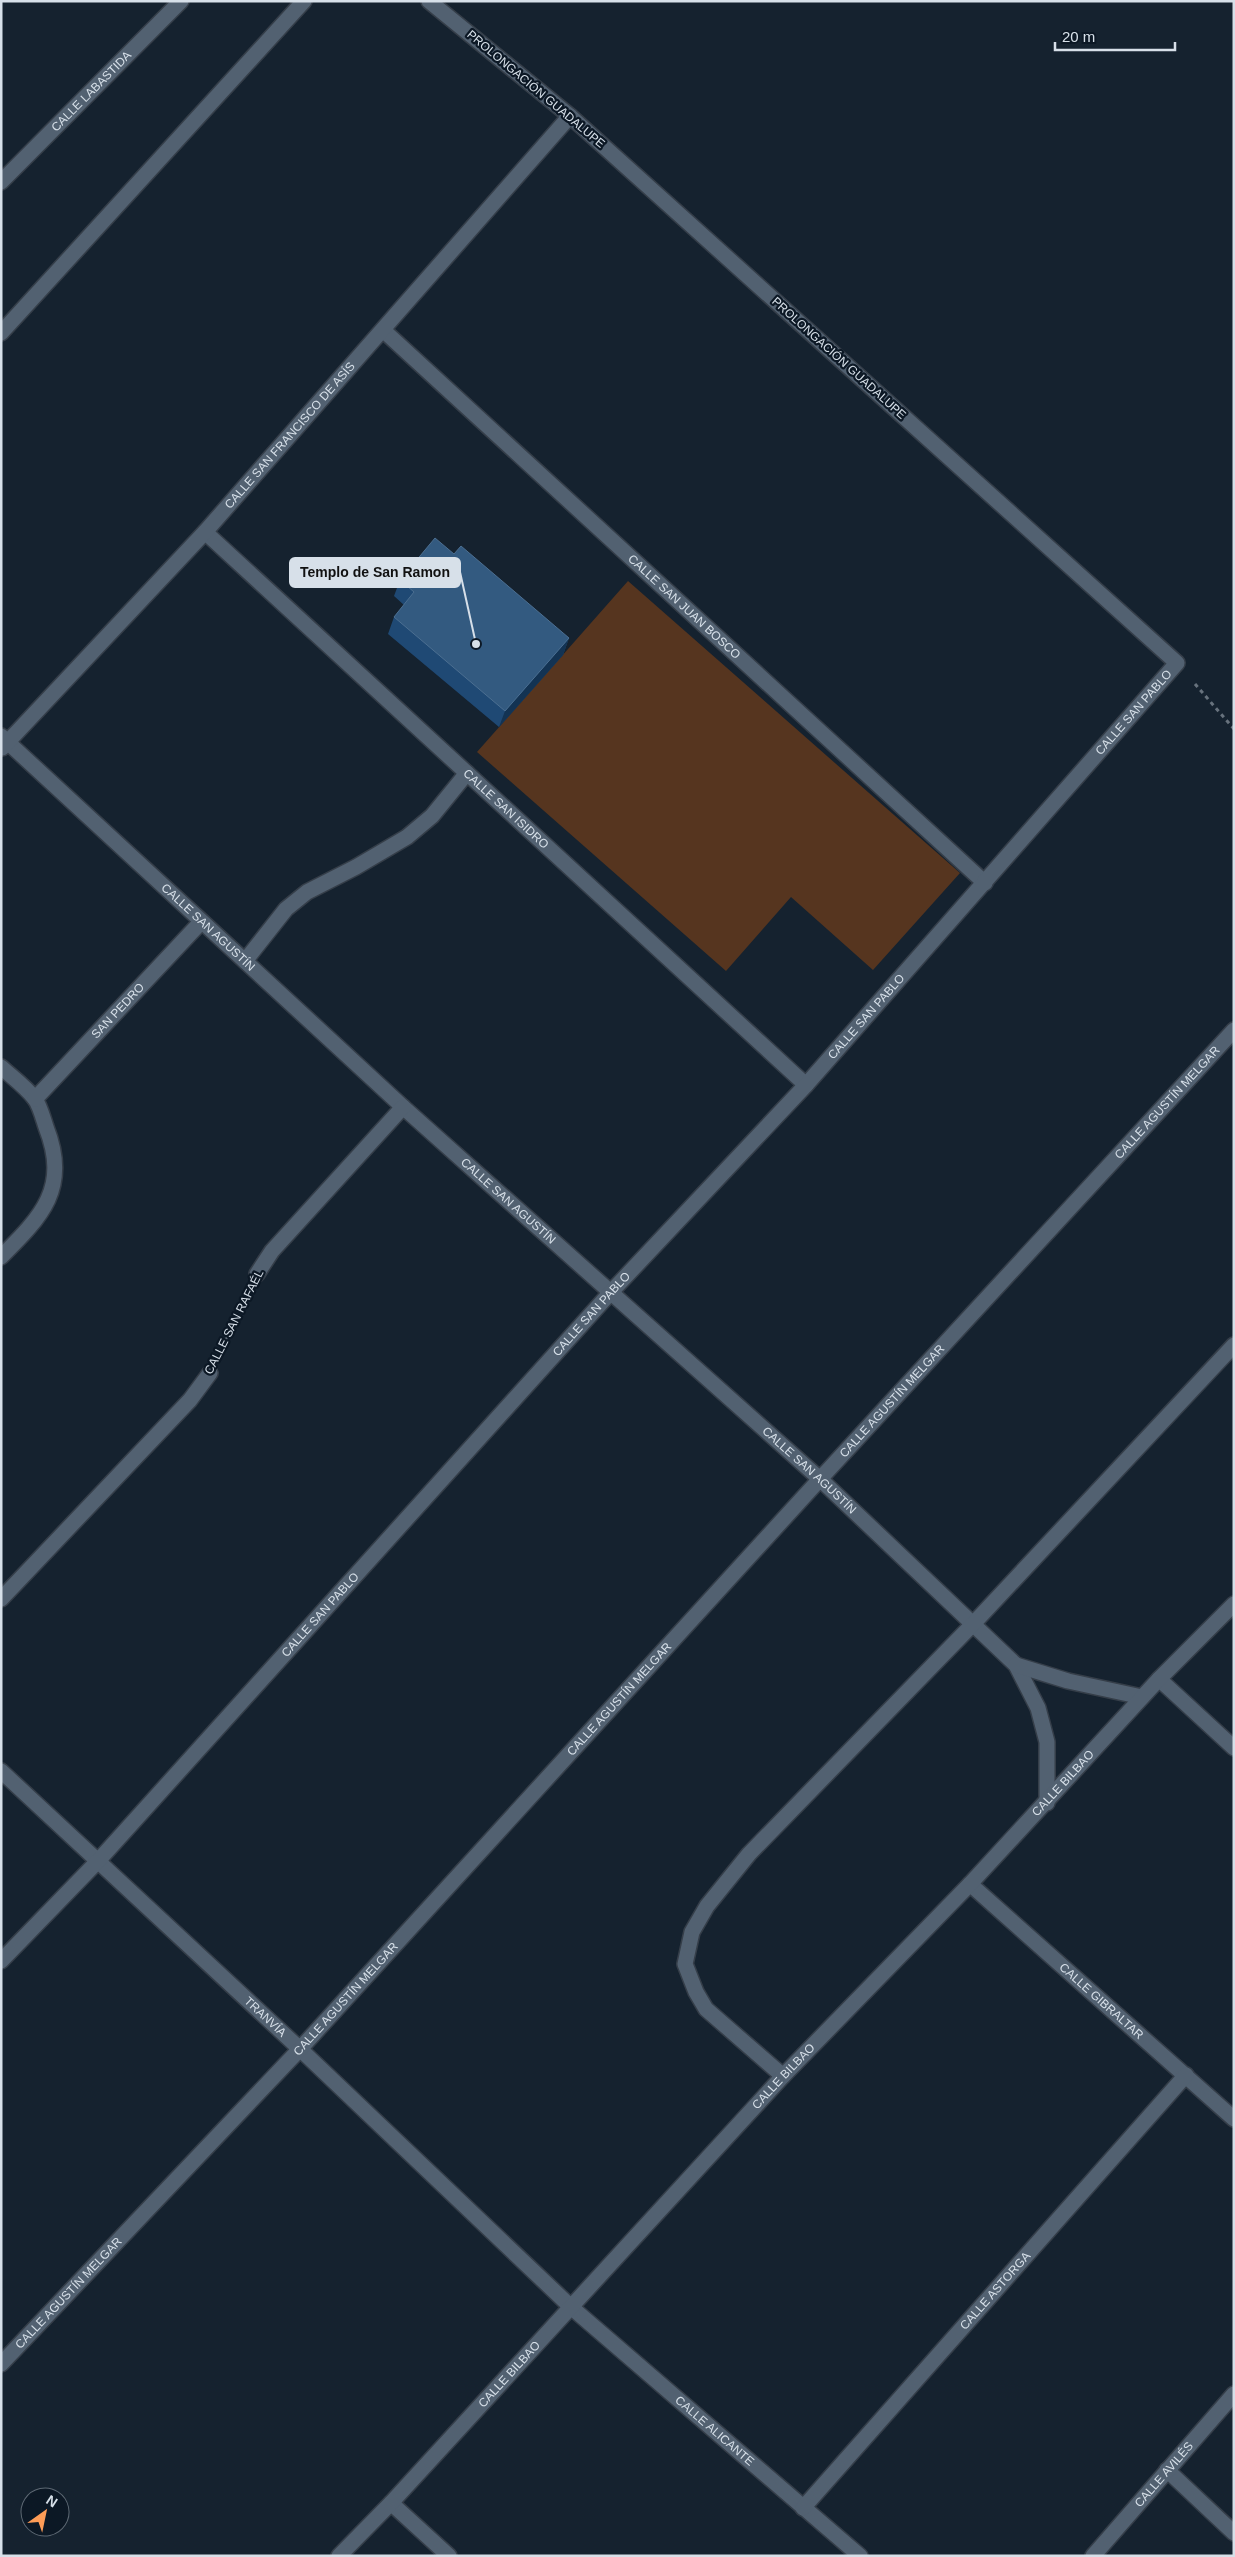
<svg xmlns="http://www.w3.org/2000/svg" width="1235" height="2557" font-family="Helvetica,sans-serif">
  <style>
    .pitch { fill: #56351f }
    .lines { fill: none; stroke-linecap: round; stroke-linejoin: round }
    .minor-casing { stroke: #353e49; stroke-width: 18 }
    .path { stroke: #67727d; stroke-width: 3; stroke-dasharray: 4 4; stroke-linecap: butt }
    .minor { stroke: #526171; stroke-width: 15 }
    .wall { fill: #1f4974 }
    .shaded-wall { fill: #133353 }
    .building { fill: #335a80; stroke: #4c6f91 }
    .labels { text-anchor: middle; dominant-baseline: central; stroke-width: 4.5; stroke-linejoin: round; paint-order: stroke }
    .street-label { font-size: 12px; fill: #d7e0e9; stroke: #0c1825 }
    .leader { fill: none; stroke: #d7e0e9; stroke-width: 2 }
    .callout-dot { fill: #d7e0e9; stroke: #0c1825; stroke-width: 2 }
    .callout { fill: #d7e0e9; stroke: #d7e0e9; stroke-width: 2 }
    .callout-label { font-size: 14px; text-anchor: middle; font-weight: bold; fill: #111 }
  </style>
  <rect width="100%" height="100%" fill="#15222f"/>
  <polygon class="pitch" points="628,581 960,873 873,970 791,897 726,971 477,752"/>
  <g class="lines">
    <g class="minor-casing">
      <g id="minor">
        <path id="s1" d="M1,182L181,1"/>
        <path id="s2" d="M383,330L985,883"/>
        <polyline points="1,333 304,1"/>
        <path id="s3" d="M205,532L806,1085"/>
        <path id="s4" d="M1,736L403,1107L820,1479L1016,1665L1038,1708L1047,1742V1803"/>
        <path id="s5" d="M2,748L205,532L570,116"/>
        <polyline points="245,961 286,909 307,892 356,867 407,837 432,816 467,773"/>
        <path d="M1,1067C12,1077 26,1087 35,1099C40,1106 43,1118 46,1127C70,1188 42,1216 1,1257"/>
        <path id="s6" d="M35,1099L201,922"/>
        <polyline points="257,1274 272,1251 403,1107"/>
        <polyline points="1,1599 190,1400 210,1373"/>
        <polyline points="1016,1665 1068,1681 1142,1697"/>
        <polyline points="1159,1679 1234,1748"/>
        <path id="s7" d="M1,1771L300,2049L571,2307L860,2556"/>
        <path id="s8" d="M970,1884L1234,2119"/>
        <path id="s9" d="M1,1961L98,1861L611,1292L806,1085L1177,663L570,116L429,1"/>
        <polyline points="783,2076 706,2009 696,1992 685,1964 692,1932 707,1906 749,1854 973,1624 1234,1345"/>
        <path id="s10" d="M1,2364L300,2049L820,1479L1234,1030"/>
        <polyline points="1167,2470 1234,2533"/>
        <polyline points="391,2503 449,2556"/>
        <path id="s11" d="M803,2508L1186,2075"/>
        <path id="s12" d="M339,2556L391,2503L783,2076L970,1884L1159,1679L1234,1604"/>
        <path id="s13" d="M1093,2556L1234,2394"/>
      </g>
    </g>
    <g class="path">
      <polyline points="1195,684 1234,729"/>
      <polyline points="223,1347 245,1298"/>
    </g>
    <use href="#minor" class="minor"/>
  </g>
  <polygon class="wall" points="454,554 569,638 563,655 499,727 388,634 394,617 404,605 394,596 400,580"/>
  <polygon class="shaded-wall" points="569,638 563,655 499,727 505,711"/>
  <polygon class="building" points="435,538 454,554 461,546 569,638 505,711 394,617 414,592 400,580"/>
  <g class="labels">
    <g class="street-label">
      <text transform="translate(536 89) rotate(40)">PROLONGACIÓN GUADALUPE</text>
      <text stroke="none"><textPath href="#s1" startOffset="128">CALLE LABASTIDA</textPath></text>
      <text transform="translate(839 358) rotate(42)">PROLONGACIÓN GUADALUPE</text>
      <text stroke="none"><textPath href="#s5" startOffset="425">CALLE SAN FRANCISCO DE ASÍS</textPath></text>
      <text stroke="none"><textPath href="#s2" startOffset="409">CALLE SAN JUAN BOSCO</textPath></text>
      <text stroke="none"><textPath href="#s9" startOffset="1686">CALLE SAN PABLO</textPath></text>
      <text stroke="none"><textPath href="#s3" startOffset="409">CALLE SAN ISIDRO</textPath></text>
      <text stroke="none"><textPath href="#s4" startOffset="282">CALLE SAN AGUSTÍN</textPath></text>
      <text stroke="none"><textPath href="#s6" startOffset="121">SAN PEDRO</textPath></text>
      <text stroke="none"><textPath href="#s9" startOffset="1281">CALLE SAN PABLO</textPath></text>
      <text stroke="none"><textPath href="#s10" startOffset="1718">CALLE AGUSTÍN MELGAR</textPath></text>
      <text stroke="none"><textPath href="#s4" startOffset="688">CALLE SAN AGUSTÍN</textPath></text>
      <text stroke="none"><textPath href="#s9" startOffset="876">CALLE SAN PABLO</textPath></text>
      <text transform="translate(234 1322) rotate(-63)">CALLE SAN RAFAÉL</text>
      <text stroke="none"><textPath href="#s10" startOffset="1312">CALLE AGUSTÍN MELGAR</textPath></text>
      <text stroke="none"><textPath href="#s4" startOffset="1092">CALLE SAN AGUSTÍN</textPath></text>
      <text stroke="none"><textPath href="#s9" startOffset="471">CALLE SAN PABLO</textPath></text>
      <text stroke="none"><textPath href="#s10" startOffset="908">CALLE AGUSTÍN MELGAR</textPath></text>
      <text stroke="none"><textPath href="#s12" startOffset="1059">CALLE BILBAO</textPath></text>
      <text stroke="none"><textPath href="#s10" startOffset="502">CALLE AGUSTÍN MELGAR</textPath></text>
      <text stroke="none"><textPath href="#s8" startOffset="176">CALLE GIBRALTAR</textPath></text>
      <text stroke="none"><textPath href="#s7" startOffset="361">TRANVÍA</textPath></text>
      <text stroke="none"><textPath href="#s12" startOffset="654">CALLE BILBAO</textPath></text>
      <text stroke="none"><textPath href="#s11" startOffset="290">CALLE ASTORGA</textPath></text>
      <text stroke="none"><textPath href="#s10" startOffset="98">CALLE AGUSTÍN MELGAR</textPath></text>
      <text stroke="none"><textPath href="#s12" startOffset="249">CALLE BILBAO</textPath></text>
      <text stroke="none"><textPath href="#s7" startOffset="972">CALLE ALICANTE</textPath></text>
      <text stroke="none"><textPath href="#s13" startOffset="108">CALLE AVILÉS</textPath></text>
    </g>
  </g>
  <path class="leader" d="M476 644L460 572"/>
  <circle class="callout-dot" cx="476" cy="644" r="5"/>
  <rect class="callout" x="290" y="558" width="170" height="29" rx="5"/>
  <g class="callout-label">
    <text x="375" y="577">Templo de San Ramon</text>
  </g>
  <rect width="1235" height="2557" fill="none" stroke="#d7e0e9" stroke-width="5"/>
  <g transform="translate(45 2512) rotate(33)"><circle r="24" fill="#0c1825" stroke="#5d6873"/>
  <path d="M0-4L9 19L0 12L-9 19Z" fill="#fe9c57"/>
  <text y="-8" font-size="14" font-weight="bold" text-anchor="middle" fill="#d7e0e9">N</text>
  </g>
  <path d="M1055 42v8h120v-8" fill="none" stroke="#d7e0e9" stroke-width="2.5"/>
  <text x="1062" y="42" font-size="15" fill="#d7e0e9" stroke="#0c1825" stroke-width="4" paint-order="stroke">20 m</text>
</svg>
